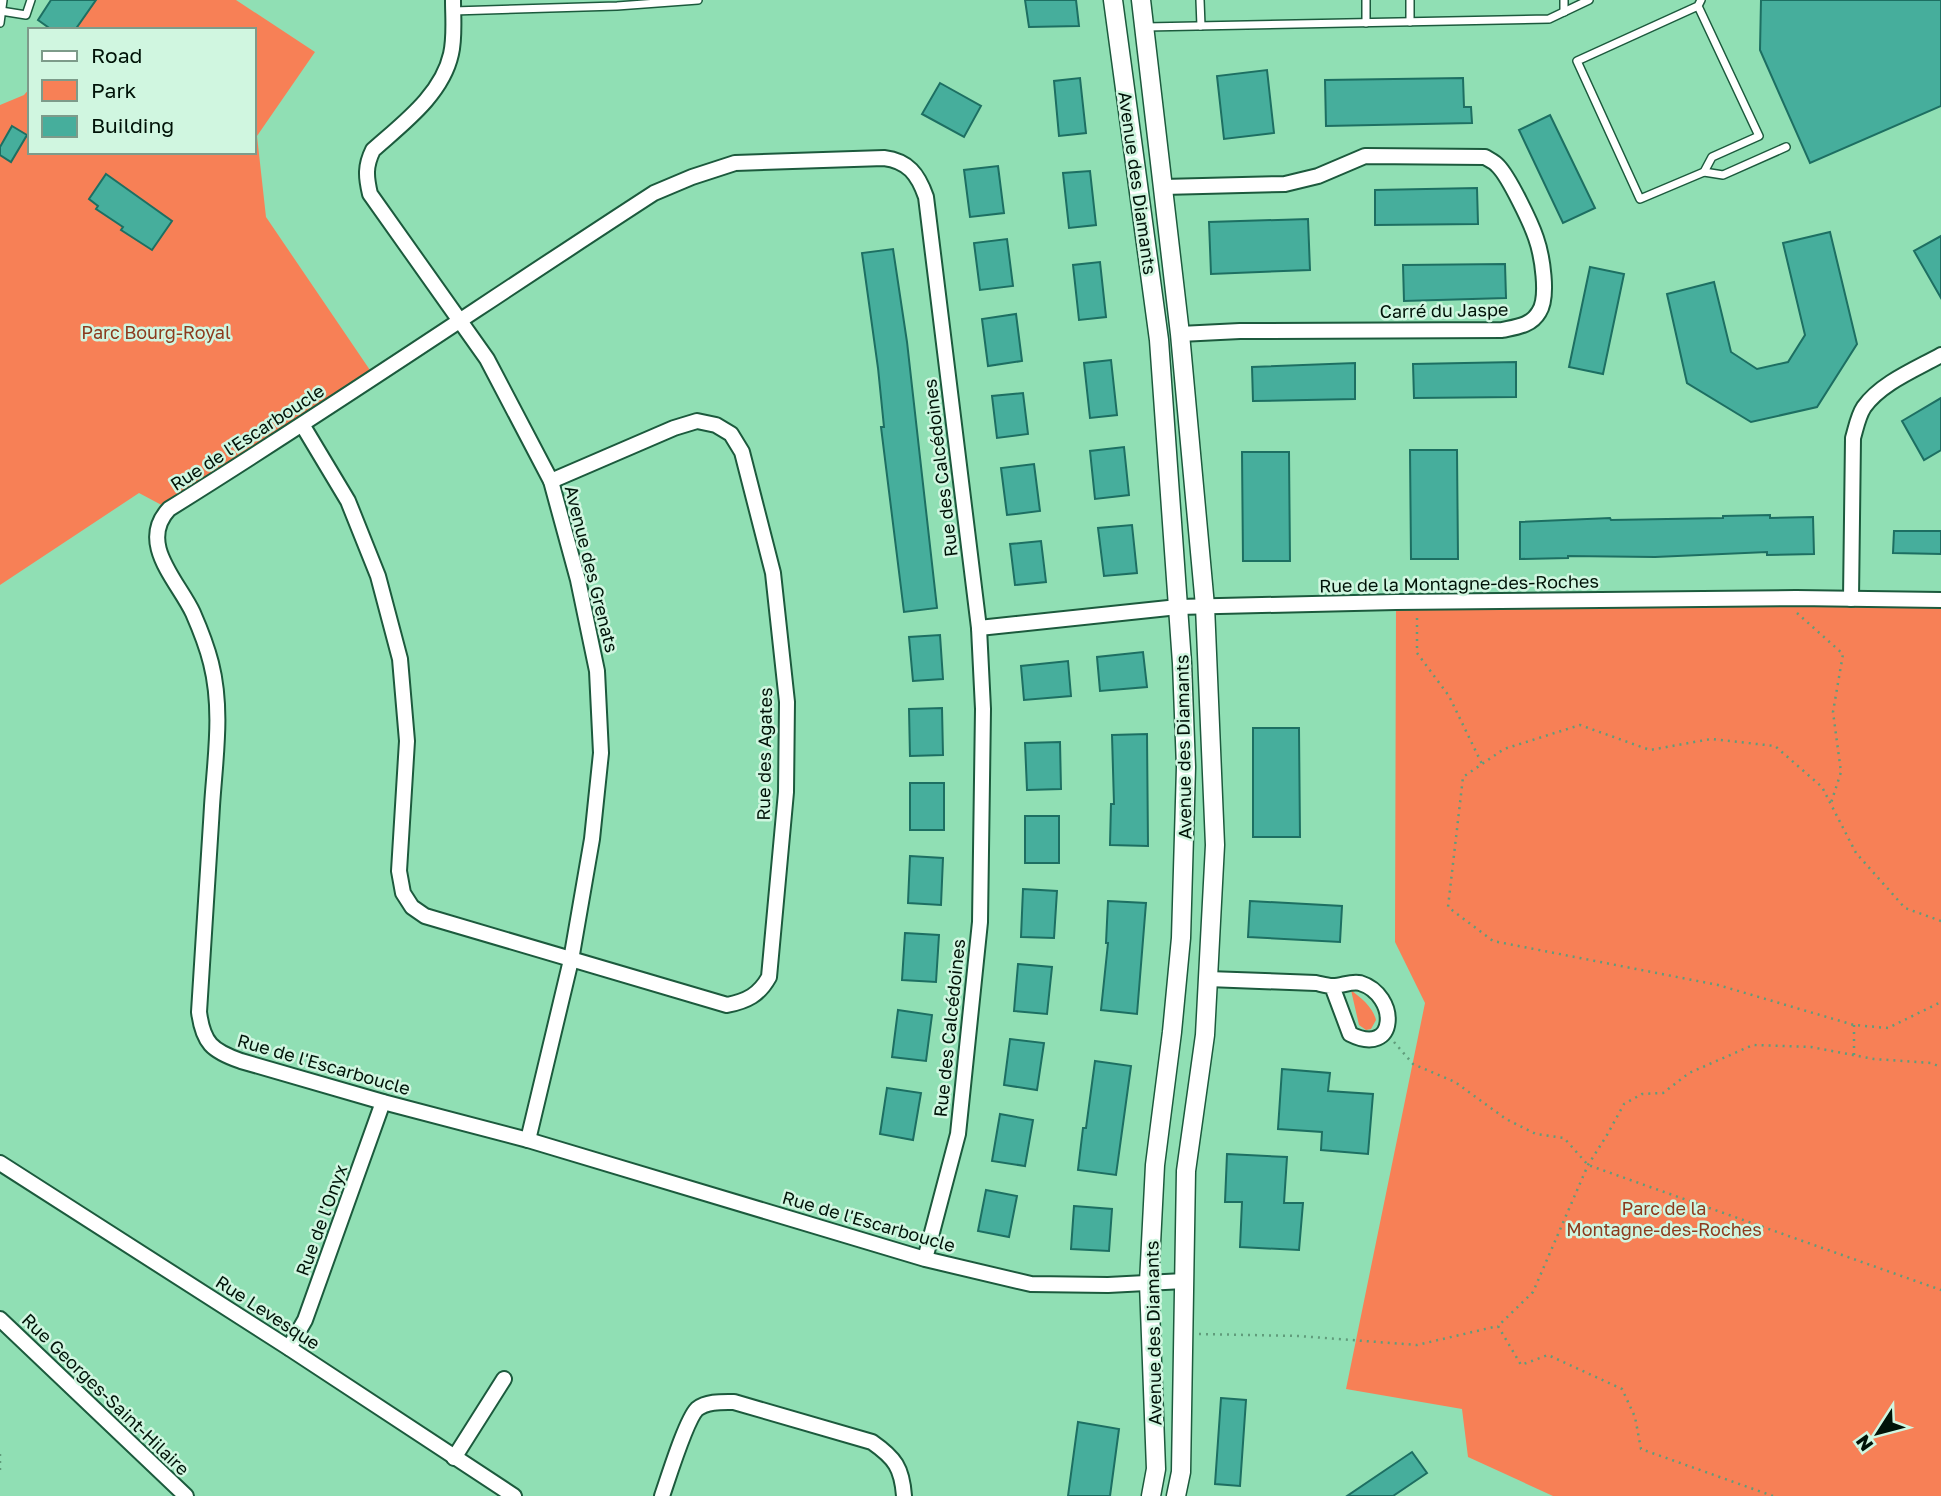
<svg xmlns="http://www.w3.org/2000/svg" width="1941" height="1496" font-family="'Golos Text',sans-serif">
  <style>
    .green { fill: #f78056 }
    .building { fill: #46ae9c; stroke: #1d6f62; stroke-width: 2 }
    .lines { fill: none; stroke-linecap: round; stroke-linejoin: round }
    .service-casing { stroke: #1c5a3d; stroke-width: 10 }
    .minor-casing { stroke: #1c5a3d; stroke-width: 18 }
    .tertiary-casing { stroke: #1c5a3d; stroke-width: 21 }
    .path { stroke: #609c7b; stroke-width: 2.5; stroke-dasharray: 2 5; stroke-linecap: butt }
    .service { stroke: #fff; stroke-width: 7 }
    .minor { stroke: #fff; stroke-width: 14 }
    .tertiary { stroke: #fff; stroke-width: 18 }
    .labels { text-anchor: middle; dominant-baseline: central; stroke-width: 5; stroke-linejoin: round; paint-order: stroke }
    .street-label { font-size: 18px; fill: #001308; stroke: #d0f6e0 }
    .park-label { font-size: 18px; fill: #8b3a1d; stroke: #d0f6e0 }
  </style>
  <rect width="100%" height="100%" fill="#90dfb4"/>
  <g class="green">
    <polygon points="96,0 236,0 315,52 257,136 266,217 374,376 169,509 139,493 0,585 0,105 24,95 30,88 30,152 254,152 254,30 75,30"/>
    <polygon points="1941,600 1941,1496 1553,1496 1468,1457 1462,1409 1346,1389 1425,1003 1395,942 1396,602"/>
    <path d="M1351,990C1361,998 1373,1007 1376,1020L1371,1029L1366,1030L1359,1025Z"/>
  </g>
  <g class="building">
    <polygon points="51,0 96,0 75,30 52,30 38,20"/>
    <polygon points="1025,0 1076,0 1079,26 1029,27"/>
    <polygon points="1761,0 1941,0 1941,106 1810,163 1760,50"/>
    <polygon points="1267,70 1274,133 1224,139 1217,76"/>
    <polygon points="1080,78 1086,133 1059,136 1054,81"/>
    <polygon points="1463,78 1464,107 1471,107 1472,123 1326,126 1325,80"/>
    <polygon points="940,83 981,106 964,137 922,114"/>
    <polygon points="1550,115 1595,208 1563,223 1519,130"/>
    <polygon points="12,126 27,135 11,162 0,155 0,147"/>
    <polygon points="998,166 1004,213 970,217 964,170"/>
    <polygon points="1090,171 1096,225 1069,228 1063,173"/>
    <polygon points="106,174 172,221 152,250 121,230 123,227 96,209 98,206 89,199"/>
    <polygon points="1477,188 1478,224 1375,225 1375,190"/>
    <polygon points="1308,219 1310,270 1211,274 1209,222"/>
    <polygon points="1830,232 1857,344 1817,407 1751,422 1687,383 1667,294 1714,282 1731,352 1757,369 1788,362 1805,335 1783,243"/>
    <polygon points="1941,236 1941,298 1914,251"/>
    <polygon points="1007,239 1013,286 980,290 974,243"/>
    <polygon points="893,249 907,342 937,608 904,612 881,427 884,427 878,368 862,253"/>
    <polygon points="1100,262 1106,317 1079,320 1073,265"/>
    <polygon points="1505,264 1506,298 1404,301 1403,265"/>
    <polygon points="1590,267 1624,274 1603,374 1569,367"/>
    <polygon points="1016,314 1022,361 988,366 982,319"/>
    <polygon points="1111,360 1117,415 1090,418 1084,363"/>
    <polygon points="1516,362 1516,397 1414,398 1413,364"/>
    <polygon points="1355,363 1355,399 1253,401 1252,367"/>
    <polygon points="1023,393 1028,434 997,438 992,396"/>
    <polygon points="1941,398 1941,450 1924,460 1902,421"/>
    <polygon points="1124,447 1129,495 1095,499 1090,451"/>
    <polygon points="1410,450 1457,450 1458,559 1411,559"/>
    <polygon points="1242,452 1289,452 1290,561 1243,561"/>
    <polygon points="1034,464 1040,511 1007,515 1001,468"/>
    <polygon points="1770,515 1770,518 1813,517 1814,554 1767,555 1767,552 1655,557 1568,556 1568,558 1520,559 1520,522 1610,518 1611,520 1723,518 1723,516"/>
    <polygon points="1132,525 1137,573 1104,576 1098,528"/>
    <polygon points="1894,531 1941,531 1941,554 1893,553"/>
    <polygon points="1041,541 1046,582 1015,585 1010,544"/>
    <polygon points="940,635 943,679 913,681 909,637"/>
    <polygon points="1143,652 1147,687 1100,691 1097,657"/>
    <polygon points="1068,661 1071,696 1024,700 1021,666"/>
    <polygon points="942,708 943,755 910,756 909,709"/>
    <polygon points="1253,728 1299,728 1300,837 1253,837"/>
    <polygon points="1147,734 1148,846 1110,845 1111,804 1114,804 1112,735"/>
    <polygon points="1060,742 1061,789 1027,790 1025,743"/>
    <rect x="910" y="783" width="34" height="47"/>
    <rect x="1025" y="816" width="34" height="47"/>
    <polygon points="910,856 943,858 941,905 908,903"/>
    <polygon points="1023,889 1057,891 1054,938 1021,937"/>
    <polygon points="1108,901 1146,903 1137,1014 1101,1010 1108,943 1106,943"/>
    <polygon points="1250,901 1342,906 1340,942 1248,937"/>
    <polygon points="905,933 939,935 936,982 902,980"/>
    <polygon points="1018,964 1052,967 1047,1014 1014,1011"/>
    <polygon points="898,1010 932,1015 926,1061 892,1057"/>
    <polygon points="1010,1039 1044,1043 1037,1090 1004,1085"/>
    <polygon points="1095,1061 1131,1066 1116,1175 1078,1170 1083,1128 1086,1128"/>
    <polygon points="1282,1069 1330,1073 1328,1091 1373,1094 1368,1154 1321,1150 1322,1132 1278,1129"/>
    <polygon points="887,1088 921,1093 913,1140 880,1134"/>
    <polygon points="1000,1114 1033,1120 1025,1166 992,1161"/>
    <polygon points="1227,1154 1287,1157 1284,1203 1303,1203 1299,1250 1240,1247 1242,1202 1225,1202"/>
    <polygon points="986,1190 1017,1196 1009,1237 978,1231"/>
    <polygon points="1074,1206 1112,1209 1109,1251 1071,1249"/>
    <polygon points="1221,1398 1246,1400 1240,1486 1215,1484"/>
    <polygon points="1078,1422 1119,1429 1110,1496 1068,1496"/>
    <polygon points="1412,1452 1427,1473 1393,1496 1347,1496"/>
  </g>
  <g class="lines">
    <g class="service-casing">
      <g id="service">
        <polyline points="1200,0 1201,26"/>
        <polyline points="1366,0 1366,23"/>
        <polyline points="1410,0 1410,22"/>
        <polyline points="1564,0 1564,12"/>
        <polyline points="1698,6 1759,136 1712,157 1704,172 1640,199 1577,61 1698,6 1701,0"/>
        <polyline points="1,11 26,15 31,0"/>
        <polyline points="453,11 617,6 698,0"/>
        <polyline points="0,23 3,0"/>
        <polyline points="1146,27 1549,19 1589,0"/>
        <polyline points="1704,172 1723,175 1786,147"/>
      </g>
    </g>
    <g class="minor-casing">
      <g id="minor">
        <path d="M453,0C453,18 455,37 451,54C442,95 402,124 373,150C365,166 366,177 370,194L487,359L551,481L578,580L597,671L601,753L592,839L571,960L528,1140"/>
        <path d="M1163,187L1285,184L1318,176L1365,156L1485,157C1490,160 1495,162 1498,166C1509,177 1531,223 1536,238C1542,255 1549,297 1539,312C1531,326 1516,327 1502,330L1240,331L1180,334"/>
        <path d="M303,426L348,501L378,576L400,659L407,741L399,871L403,893L412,907L425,916L727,1005C747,1001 759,995 769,977L786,792L787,702L773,573L742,452L731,434L716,425L697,421L674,428L551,481"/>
        <path d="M1851,599L1853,438C1856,428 1858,416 1864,407C1881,383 1916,369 1941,355"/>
        <polyline points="979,628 1178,607 1396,602 1796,598 1941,600"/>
        <path d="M1208,979L1316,983C1321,984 1327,986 1333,986C1342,986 1351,981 1360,983C1399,995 1398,1058 1350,1034L1332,986"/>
        <polyline points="0,1163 289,1348 514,1496"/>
        <path d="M925,1259L958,1134L980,922L983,709L979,628L926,197C918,174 908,161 884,158L735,163L692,177L654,193C492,298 333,407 169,509C137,543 178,581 193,613C200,629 207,647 211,663C223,710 215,759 212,806C208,875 203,944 199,1012C203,1043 212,1051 241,1061L383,1102L528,1140L925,1259L1031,1284L1108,1285L1184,1281"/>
        <polyline points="0,1319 186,1496"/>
        <polyline points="289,1348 305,1320 383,1102"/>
        <polyline points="454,1458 504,1379"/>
        <path d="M662,1496C668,1479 686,1420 697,1409C707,1401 723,1402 734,1402L872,1442C895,1458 902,1468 904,1496"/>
      </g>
    </g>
    <g class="tertiary-casing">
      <g id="tertiary">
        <polyline points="1113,0 1159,340 1182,663 1186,767 1181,938 1172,1032 1155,1165 1149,1283 1156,1469 1151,1496"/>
        <polyline points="1141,0 1180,334 1205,606 1215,845 1205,1035 1186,1171 1181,1472 1176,1496"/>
      </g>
    </g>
    <g class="path">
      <polyline points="1797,613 1843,654 1833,712 1841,772 1831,803"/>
      <polyline points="1417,618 1417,653 1449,696 1482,764"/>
      <polyline points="1941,921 1905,908 1856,853 1822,787 1775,746 1711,739 1650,750 1580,725 1504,749 1463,777 1448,907 1493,941 1718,985 1854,1025 1888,1028 1941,1002"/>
      <polyline points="1394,1042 1413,1064 1455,1082 1506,1119 1536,1134 1564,1138 1588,1165 1941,1290"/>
      <polyline points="1854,1055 1854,1025"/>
      <polyline points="1199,1334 1299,1336 1417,1345 1498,1326"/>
      <polyline points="0,1454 0,1471"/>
      <polyline points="1773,1496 1641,1449 1635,1417 1622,1389 1548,1355 1521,1365 1498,1326 1533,1292 1588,1165 1607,1135 1624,1104 1642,1094 1663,1093 1689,1073 1753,1045 1811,1047 1874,1059 1931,1063 1941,1067"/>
    </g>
    <use href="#service" class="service"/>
    <use href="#minor" class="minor"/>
    <use href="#tertiary" class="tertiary"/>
  </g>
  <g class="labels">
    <g class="street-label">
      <text transform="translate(1138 183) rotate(82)">Avenue des Diamants</text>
      <text transform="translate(1444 310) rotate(-1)">Carré du Jaspe</text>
      <text transform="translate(247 437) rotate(-33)">Rue de l'Escarboucle</text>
      <text transform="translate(940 468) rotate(-97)">Rue des Calcédoines</text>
      <text transform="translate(592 569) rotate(76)">Avenue des Grenats</text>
      <text transform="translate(1459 583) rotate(-1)">Rue de la Montagne-des-Roches</text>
      <text transform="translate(1183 747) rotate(-91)">Avenue des Diamants</text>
      <text transform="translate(764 754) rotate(-89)">Rue des Agates</text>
      <text transform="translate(949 1028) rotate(-84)">Rue des Calcédoines</text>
      <text transform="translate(324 1064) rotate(16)">Rue de l'Escarboucle</text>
      <text transform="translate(321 1220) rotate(-70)">Rue de l'Onyx</text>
      <text transform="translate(869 1221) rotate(16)">Rue de l'Escarboucle</text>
      <text transform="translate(268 1312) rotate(33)">Rue Levesque</text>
      <text transform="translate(1153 1333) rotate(-91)">Avenue des Diamants</text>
      <text transform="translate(106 1394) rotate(44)">Rue Georges-Saint-Hilaire</text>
    </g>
    <g class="park-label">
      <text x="156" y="332">Parc Bourg-Royal</text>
      <text x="1664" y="1208">Parc de la<tspan x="1664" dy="21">Montagne-des-Roches</tspan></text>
    </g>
  </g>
  <rect x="28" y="28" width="228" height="126" fill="#d0f6e0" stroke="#7d9b8a" stroke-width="2"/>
  <rect x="42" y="51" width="35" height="10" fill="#ffffff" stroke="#7d9b8a" stroke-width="2"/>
  <text x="91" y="63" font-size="21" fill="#001308">Road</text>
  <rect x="42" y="80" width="35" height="21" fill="#f78056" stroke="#7d9b8a" stroke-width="2"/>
  <text x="91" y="98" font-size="21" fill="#001308">Park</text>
  <rect x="42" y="116" width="35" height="21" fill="#46ae9c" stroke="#7d9b8a" stroke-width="2"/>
  <text x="91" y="133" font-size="21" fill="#001308">Building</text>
  <g transform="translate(1878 1433) rotate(234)" stroke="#d0f6e0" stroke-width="5" paint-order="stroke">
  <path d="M0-5L12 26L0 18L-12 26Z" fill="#001308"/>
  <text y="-10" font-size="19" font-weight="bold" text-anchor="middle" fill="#001308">N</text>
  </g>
</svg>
